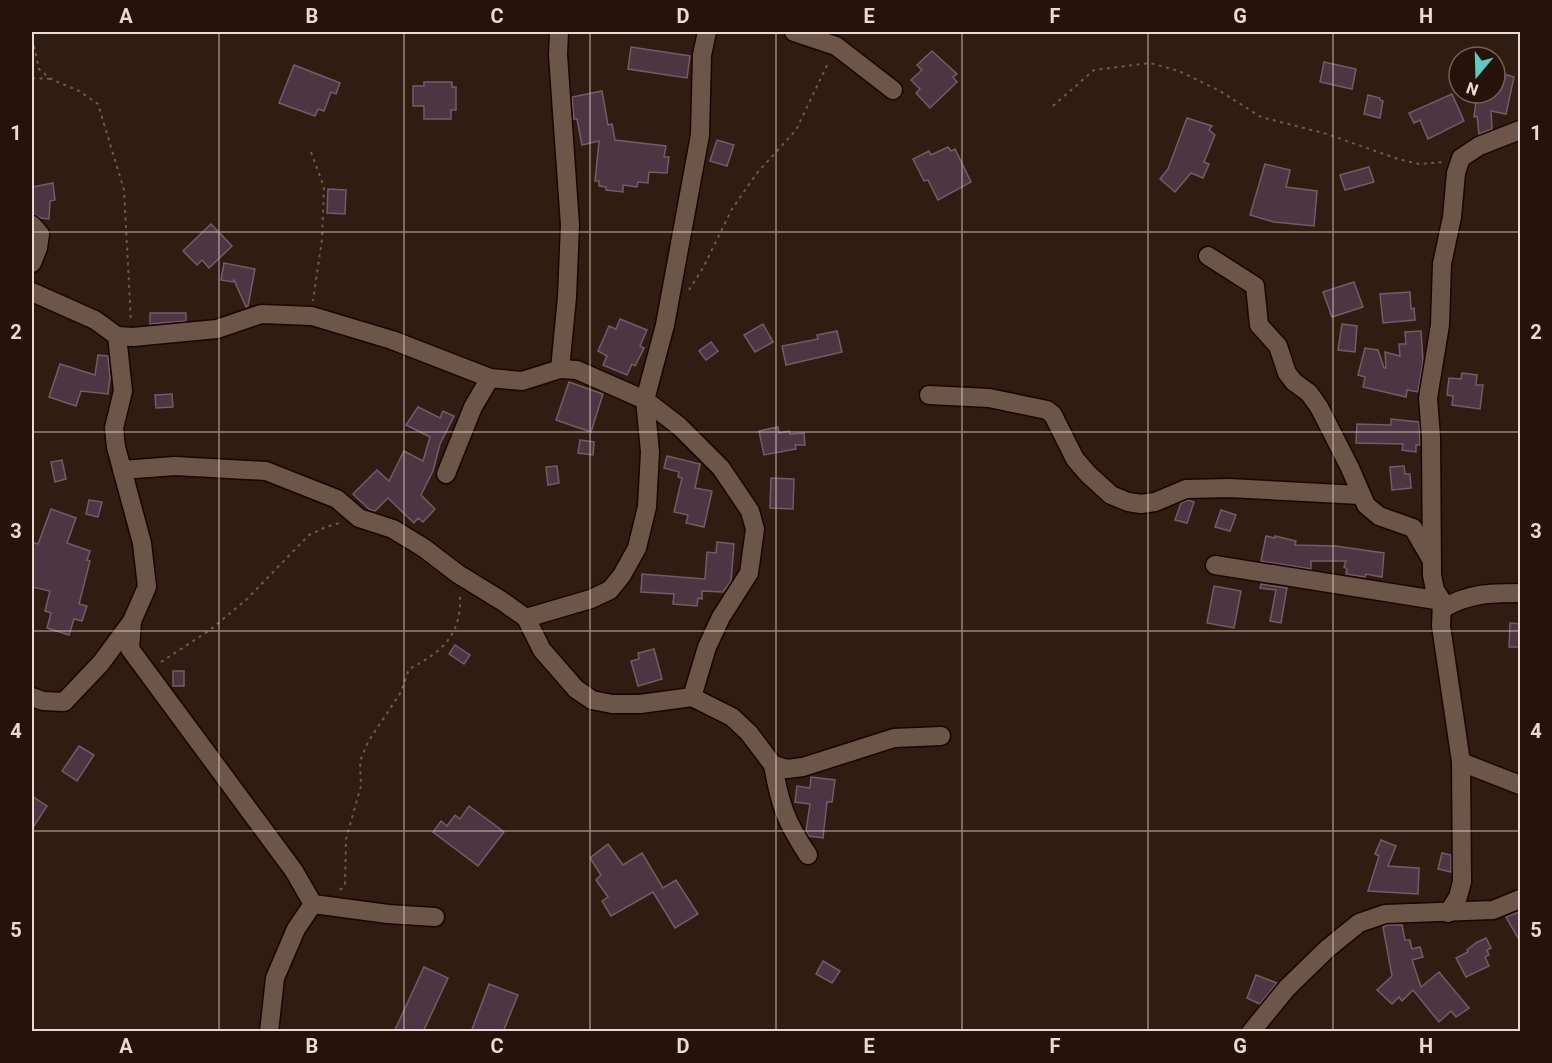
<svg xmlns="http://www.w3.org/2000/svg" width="1552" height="1063" font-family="Roboto,sans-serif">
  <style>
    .building { fill: #4d3541; stroke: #755b67; stroke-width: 1.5 }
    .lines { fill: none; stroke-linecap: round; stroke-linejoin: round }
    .street-casing { stroke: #180600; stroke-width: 21 }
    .path { stroke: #6d5a51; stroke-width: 2; stroke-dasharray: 3 4.5; stroke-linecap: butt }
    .street { stroke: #6d5548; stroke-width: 18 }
    .grid { fill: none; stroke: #e9dad3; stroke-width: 1.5; stroke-opacity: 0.55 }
    .neatline { fill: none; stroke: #e9dad3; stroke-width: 2 }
    .grid-label { font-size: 20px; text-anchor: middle; font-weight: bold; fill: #e9dad3 }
  </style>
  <rect width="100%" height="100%" fill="#311c11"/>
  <g class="building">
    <polygon points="631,47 690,56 687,78 628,69"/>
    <polygon points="932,51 957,74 953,77 957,82 930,108 916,93 920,89 911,80 922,70 917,65"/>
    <polygon points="1324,62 1356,69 1352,89 1320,82"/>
    <polygon points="294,65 340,83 336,94 331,92 324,111 318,109 315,116 279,103"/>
    <polygon points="1501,73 1514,77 1506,114 1491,111 1492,129 1479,134 1477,116 1474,117 1477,93 1495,93 1495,84 1500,85"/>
    <polygon points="424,82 452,82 452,87 456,87 456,110 451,110 451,119 424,119 424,106 413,106 413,86 424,86"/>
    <polygon points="602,91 608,125 612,124 615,140 666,146 664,157 669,157 667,173 649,172 648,183 638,182 637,187 623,185 623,192 606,190 606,187 599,186 599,181 595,181 599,141 582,145 577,119 574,119 572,97"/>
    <polygon points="1452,94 1464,121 1428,139 1420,120 1414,123 1409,113"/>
    <polygon points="1368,95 1380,98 1380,100 1383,101 1380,118 1364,114"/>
    <polygon points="1187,118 1212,126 1209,130 1215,135 1204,162 1209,164 1203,178 1191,173 1175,192 1160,179 1168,169"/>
    <polygon points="717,140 734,145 727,166 710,161"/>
    <polygon points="948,147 951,151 955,149 971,182 938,200 928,180 924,181 913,159 929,151 931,155"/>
    <polygon points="1265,164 1290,170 1286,187 1317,191 1314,226 1274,222 1250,215"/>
    <polygon points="1369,167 1374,182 1345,190 1340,175"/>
    <polygon points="53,183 55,200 50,201 49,219 41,218 32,214 32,187"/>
    <polygon points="328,189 346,190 345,214 327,213"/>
    <polygon points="211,224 232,246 209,268 202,260 197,265 183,251"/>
    <polygon points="224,263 255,269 248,306 246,307 234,280 233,282 221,280"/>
    <polygon points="1354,282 1363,307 1332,317 1323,292"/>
    <polygon points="1410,292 1411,309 1414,308 1415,320 1383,323 1380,294"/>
    <polygon points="150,313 186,313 186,321 150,324"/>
    <polygon points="620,319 647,330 640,346 644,348 635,366 632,364 627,375 603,365 607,356 598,351 609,326 616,329"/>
    <polygon points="763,324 773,342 755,352 744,335"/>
    <polygon points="1342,324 1357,326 1355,352 1338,350"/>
    <polygon points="837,331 842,352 786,365 782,346 818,339 817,335"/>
    <polygon points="1421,331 1423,361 1418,392 1407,390 1406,397 1363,387 1365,377 1358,375 1365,348 1378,350 1384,368 1386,368 1385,352 1400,356 1399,344 1406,344 1405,332"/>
    <polygon points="711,342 718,351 706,360 699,351"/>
    <polygon points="98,355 108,356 110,378 108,394 81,391 76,406 49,397 60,364 95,375"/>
    <polygon points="1462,373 1477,375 1476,385 1483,385 1480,409 1452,405 1453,396 1447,395 1449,378 1461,379"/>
    <polygon points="569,382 603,394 591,432 556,420"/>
    <polygon points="172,394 173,407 156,408 155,395"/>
    <polygon points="418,407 440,418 443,411 454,416 440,444 433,471 421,495 435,509 423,522 418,518 414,523 388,498 375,511 369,509 353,494 377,470 389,481 404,451 423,461 430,437 406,425"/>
    <polygon points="1391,419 1419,422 1420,445 1416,445 1416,452 1402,450 1403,444 1356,443 1357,424 1391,425"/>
    <polygon points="778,427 779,433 789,431 790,434 804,433 805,445 795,445 796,449 764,455 759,431"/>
    <polygon points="580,440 594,442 593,455 578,453"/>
    <polygon points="667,456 700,464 695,488 712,491 704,527 686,523 688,515 674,512 682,478 678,477 679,472 664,468"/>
    <polygon points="62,460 66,479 55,482 51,462"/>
    <polygon points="557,466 559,483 548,485 546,467"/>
    <polygon points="1404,466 1405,474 1410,474 1411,488 1392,490 1390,467"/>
    <polygon points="771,478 794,479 793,509 770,508"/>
    <polygon points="89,500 102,502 98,517 86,514"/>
    <polygon points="1188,500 1194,502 1187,523 1175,520 1181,503"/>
    <polygon points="51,509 76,518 67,543 90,551 87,560 90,561 79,604 87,606 82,621 74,619 69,635 47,628 51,613 45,611 50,591 32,587 32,542 38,544"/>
    <polygon points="1221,510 1236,515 1230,531 1215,527"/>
    <polygon points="1266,536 1275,538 1275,536 1296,541 1295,545 1335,546 1384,553 1382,577 1366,574 1365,577 1346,574 1347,569 1344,567 1346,561 1311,561 1311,569 1261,561"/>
    <polygon points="717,542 734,544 731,581 723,592 702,591 702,599 698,598 697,606 673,604 674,594 641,592 642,574 705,579 707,552 716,553"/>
    <polygon points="1261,584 1287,588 1281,623 1270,621 1276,590 1260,588"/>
    <polygon points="1214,586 1241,591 1234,628 1207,623"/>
    <polygon points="1510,623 1521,624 1521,647 1509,647"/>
    <polygon points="455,645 470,655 464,664 449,654"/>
    <polygon points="654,649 662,679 638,686 631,661 639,659 638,653"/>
    <rect x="173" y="671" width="11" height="15"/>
    <polygon points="79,746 94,755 77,781 62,771"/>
    <polygon points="811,777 835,780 832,802 827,802 823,838 809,836 806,831 810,804 795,802 797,786 810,788"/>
    <polygon points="32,796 47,806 32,829"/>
    <polygon points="469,806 504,832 478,866 433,832 441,821 447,826 455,815 460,819"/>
    <polygon points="1381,840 1396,846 1388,866 1419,868 1418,894 1368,891 1379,856 1375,854"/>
    <polygon points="608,844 623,865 642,853 663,888 676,880 698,914 675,928 653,892 611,916 602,901 608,897 596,880 601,875 590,858"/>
    <polygon points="1442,853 1451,855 1451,872 1438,869"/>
    <polygon points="1521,911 1521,943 1506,917"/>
    <polygon points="1387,925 1402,925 1405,940 1410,940 1412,949 1420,947 1423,957 1412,960 1421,987 1439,972 1469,1008 1456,1017 1451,1011 1439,1022 1413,990 1402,1001 1399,997 1392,1004 1377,990 1392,976 1383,927"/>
    <polygon points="1486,938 1491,948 1487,950 1489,955 1485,957 1489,966 1466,977 1456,958 1468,952 1467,950 1476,943"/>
    <polygon points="823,961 840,971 832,983 816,974"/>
    <polygon points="424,967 448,978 423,1032 394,1032"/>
    <polygon points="1256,975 1277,983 1260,1004 1247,998"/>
    <polygon points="489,984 518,995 503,1032 471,1032"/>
  </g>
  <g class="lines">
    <g class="street-casing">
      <g id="street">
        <polyline points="559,32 558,55 570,225 567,297 560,369"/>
        <polyline points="794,32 836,46 893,90"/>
        <polyline points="32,225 40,234 38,248 32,263"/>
        <polyline points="1208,256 1255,286 1259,325 1278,346 1287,373 1294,382 1309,393 1319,407 1350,468 1366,505 1379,516 1413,528 1431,559"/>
        <polyline points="32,292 95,320 117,336 123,391 114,428 116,447 142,543 147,587 132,621 130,649 294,871 313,904"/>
        <polyline points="117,336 133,337 217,329 261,314 312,316 392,340 490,378 522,381 560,369 577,370 645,400 679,426 721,468 750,511 755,529 749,573 721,617 707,647 692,697"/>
        <polyline points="929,395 989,398 1047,410 1053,415 1075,459 1088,474 1111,495 1128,502 1141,504 1155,502 1186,489 1229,488 1360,495"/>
        <polyline points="122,470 175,466 266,471 337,499 359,518 393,529 424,548 458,574 502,601 526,618 542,650 576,689 592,700 612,704 640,704 692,697 732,717 749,733 773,765 787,769 803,767 894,738 941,736"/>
        <polyline points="446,474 473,407 490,378"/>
        <polyline points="1215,565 1442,601"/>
        <path d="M1442,609C1469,593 1490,593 1520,593"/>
        <polyline points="526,618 591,599 610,590 622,575 637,548 647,507 650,452 645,400 665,325 700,135 702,55 707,32"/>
        <polyline points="32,697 43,701 64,702 101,663 132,621"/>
        <polyline points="1461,762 1520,785"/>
        <path d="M773,765C780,805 786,822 808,855"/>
        <polyline points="313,904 388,914 435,917"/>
        <polyline points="1448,913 1458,897 1462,882 1461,762 1441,626 1442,601 1435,590 1432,575 1431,437 1428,398 1440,325 1442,264 1452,217 1456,173 1461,158 1479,146 1520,130"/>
        <polyline points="269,1032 275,978 296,929 313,904"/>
        <polyline points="1251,1032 1287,988 1327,949 1359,923 1385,914 1493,910 1520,899"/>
      </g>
    </g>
    <g class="path">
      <polyline points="34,46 39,69 51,79 79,91 98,104 124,190 131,322"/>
      <polyline points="32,78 50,79"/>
      <polyline points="1053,106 1094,70 1150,63 1179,71 1220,91 1261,117 1327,134 1398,159 1419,164 1444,162"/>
      <polyline points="311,152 324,187 322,239 313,301"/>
      <polyline points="689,290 703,268 732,209 757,173 796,130 829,61"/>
      <polyline points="161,662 210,630 247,599 309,535 326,527 339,523"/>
      <path d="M340,890L345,885L346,839L361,786L360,761L368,742L401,692L409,669C442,652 462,635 460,595"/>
    </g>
    <use href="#street" class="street"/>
  </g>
  <path class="grid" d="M219,32V1032M404,32V1032M590,32V1032M776,32V1032M962,32V1032M1148,32V1032M1333,32V1032M32,232H1520M32,432H1520M32,631H1520M32,831H1520"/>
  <rect width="1552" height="1063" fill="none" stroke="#261208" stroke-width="66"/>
  <g transform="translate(1477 75) rotate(199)"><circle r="28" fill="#261208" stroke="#746259" stroke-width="1.5"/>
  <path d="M0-4.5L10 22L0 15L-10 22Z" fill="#59cebf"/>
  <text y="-9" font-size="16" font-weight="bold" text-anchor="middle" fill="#e9dad3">N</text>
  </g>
  <rect x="33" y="33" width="1486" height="997" class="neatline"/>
  <g class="grid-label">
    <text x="126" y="23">A</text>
    <text x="312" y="23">B</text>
    <text x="497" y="23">C</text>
    <text x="683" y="23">D</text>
    <text x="869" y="23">E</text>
    <text x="1055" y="23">F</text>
    <text x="1240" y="23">G</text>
    <text x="1426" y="23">H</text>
    <text x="16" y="140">1</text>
    <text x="1536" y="140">1</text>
    <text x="16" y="339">2</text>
    <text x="1536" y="339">2</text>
    <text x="16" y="538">3</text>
    <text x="1536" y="538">3</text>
    <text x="16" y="738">4</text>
    <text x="1536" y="738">4</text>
    <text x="16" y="937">5</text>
    <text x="1536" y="937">5</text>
    <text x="126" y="1053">A</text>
    <text x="312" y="1053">B</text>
    <text x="497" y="1053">C</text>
    <text x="683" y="1053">D</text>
    <text x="869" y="1053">E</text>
    <text x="1055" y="1053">F</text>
    <text x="1240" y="1053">G</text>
    <text x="1426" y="1053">H</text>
  </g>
</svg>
